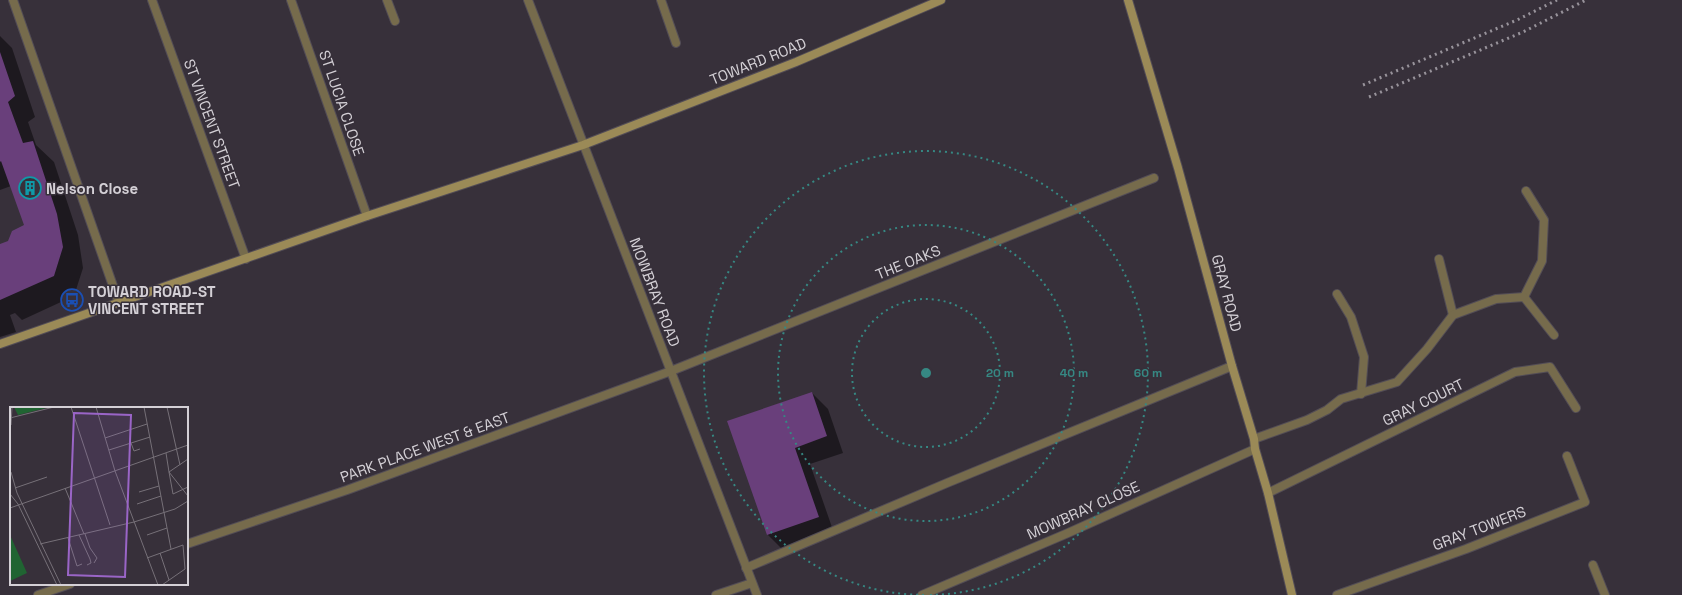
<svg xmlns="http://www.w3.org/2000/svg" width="1682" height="595" font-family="'Space Grotesk',sans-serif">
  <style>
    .shadow { fill: #0007 }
    .building { fill: #693f7b }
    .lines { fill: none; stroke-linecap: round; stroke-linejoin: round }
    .lane-casing { stroke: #534d56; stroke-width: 10 }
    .street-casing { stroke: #534d56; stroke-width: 10 }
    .secondary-casing { stroke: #534d56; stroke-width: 10 }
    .lane { stroke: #766b4c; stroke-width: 8 }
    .street { stroke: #766b4c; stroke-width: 8 }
    .secondary { stroke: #9b8a57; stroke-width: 8 }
    .rail { stroke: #98939b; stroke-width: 3; stroke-dasharray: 2 4; stroke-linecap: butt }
    .ring { fill: none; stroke: #368883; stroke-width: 2; stroke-dasharray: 2 4 }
    .labels { text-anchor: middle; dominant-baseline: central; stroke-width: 3; stroke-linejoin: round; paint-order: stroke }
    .street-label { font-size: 15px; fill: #d4d0d6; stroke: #37303a }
    .poi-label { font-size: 15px; font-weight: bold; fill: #d4d0d6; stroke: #37303a; text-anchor: start }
    .inset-road { fill: none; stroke: #767078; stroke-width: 1 }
    .view { fill: #9a65c7; fill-opacity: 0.15; stroke: #9a65c7; stroke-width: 2 }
    .inset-edge { fill: none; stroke: #d4d0d6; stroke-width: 2 }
    .centre { fill: #368883; stroke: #37303a; stroke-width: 2 }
    .ring-label { font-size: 12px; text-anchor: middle; font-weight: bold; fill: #368883; stroke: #37303a; stroke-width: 3; stroke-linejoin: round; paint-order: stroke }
  </style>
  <rect width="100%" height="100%" fill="#37303a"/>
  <g class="shadow">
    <polygon points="0,36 12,48 35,117 28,122 36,145 54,162 78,235 83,268 74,296 22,320 15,313 10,315 16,332 0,337 0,245 9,242 26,226 11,186 0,190"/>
    <polygon points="812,393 828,409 843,453 810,464 834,533 784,551 767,534"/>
  </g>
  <g class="building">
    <polygon points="0,52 15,96 8,102 23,143 33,141 57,214 63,247 54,276 0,300 0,244 8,241 12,231 24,225 1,161 0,162"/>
    <polygon points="812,392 827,436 795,448 819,517 767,535 727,421"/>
  </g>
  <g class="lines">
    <g class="lane-casing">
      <g id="lane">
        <polyline points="13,0 119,303"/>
        <polyline points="661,0 676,43"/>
        <polyline points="1593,565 1605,595"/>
        <polyline points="746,568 947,483 1232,366"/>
        <polyline points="716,595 752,583"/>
      </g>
    </g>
    <g class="street-casing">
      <g id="street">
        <polyline points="152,0 246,259"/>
        <polyline points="291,0 367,216"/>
        <polyline points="387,0 395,21"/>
        <polyline points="528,0 757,595"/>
        <polyline points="1439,259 1453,315"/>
        <polyline points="1337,294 1351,317 1364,357 1361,394"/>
        <polyline points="1524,297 1542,261 1544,220 1526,191"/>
        <polyline points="1254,439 1307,420 1327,410 1341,399 1397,382 1427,349 1453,315 1496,299 1524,297 1554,335"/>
        <polyline points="1268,493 1515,372 1550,367 1576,408"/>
        <polyline points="187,544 347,490 671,371 1154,178"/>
        <polyline points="38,595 70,584"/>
        <polyline points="922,595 1068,533 1255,449"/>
        <polyline points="1337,595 1466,549 1585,502 1567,456"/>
      </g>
    </g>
    <g class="secondary-casing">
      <g id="secondary">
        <polyline points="1128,0 1178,168 1232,366 1254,439 1255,449 1268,493 1292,595"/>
        <polyline points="0,344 367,216 583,145 796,62 941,0"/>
      </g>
    </g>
    <use href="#lane" class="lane"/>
    <use href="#street" class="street"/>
    <use href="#secondary" class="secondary"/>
    <g class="rail">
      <polyline points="1363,85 1517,20 1557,0"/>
      <polyline points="1369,97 1523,32 1586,0"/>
    </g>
  </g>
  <g class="ring">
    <circle cx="926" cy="373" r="74"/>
    <circle cx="926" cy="373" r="148"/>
    <path d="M924 595A222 222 0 1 1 928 595"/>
  </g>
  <defs>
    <g id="building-ring" transform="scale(1.15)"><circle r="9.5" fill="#37303a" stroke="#0f9aa8" stroke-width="1.5"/><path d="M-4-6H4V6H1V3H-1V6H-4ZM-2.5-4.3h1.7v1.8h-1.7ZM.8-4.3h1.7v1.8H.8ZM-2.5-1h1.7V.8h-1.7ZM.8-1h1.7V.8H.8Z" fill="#0f9aa8"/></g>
    <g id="bus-ring" transform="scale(1.15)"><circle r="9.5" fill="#37303a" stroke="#1a4fb4" stroke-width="1.5"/><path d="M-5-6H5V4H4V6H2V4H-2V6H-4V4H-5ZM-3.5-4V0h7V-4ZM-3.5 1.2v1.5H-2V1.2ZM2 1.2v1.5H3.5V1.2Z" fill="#1a4fb4"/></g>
  </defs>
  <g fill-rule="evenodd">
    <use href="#building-ring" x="30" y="188"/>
    <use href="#bus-ring" x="72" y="300"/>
  </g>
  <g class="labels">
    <g class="street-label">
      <text transform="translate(758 61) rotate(-22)">TOWARD ROAD</text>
      <text transform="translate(342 103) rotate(71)">ST LUCIA CLOSE</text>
      <text transform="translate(212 124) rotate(70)">ST VINCENT STREET</text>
      <text transform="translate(908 262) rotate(-22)">THE OAKS</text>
      <text transform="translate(655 292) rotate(69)">MOWBRAY ROAD</text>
      <text transform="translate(1227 293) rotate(75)">GRAY ROAD</text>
      <text transform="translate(1423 402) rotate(-26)">GRAY COURT</text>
      <text transform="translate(425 447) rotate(-20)">PARK PLACE WEST &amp; EAST</text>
      <text transform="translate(1083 510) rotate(-24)">MOWBRAY CLOSE</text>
      <text transform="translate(1479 528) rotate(-21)">GRAY TOWERS</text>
    </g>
    <g class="poi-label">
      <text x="46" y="188">Nelson Close</text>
      <text x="88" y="291">TOWARD ROAD-ST<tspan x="88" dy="17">VINCENT STREET</tspan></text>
    </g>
  </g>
  <g transform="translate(10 407)">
    <rect width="178" height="178" fill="#37303a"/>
    <path d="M4,0H40L8,8ZM0,128L17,166L0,174Z" fill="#206432"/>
    <path class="inset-road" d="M61,0L100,118M86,0L105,64L148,178M134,0L161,142M157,0L170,58M0,11L44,0M0,16V68M1,18L2,0M95,31L137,17M121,36L124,44L130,42M99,43L140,30M156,46L159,65L178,89M178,52L159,65L163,87L178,80M1,65L7,86L51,178M5,81L37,70M55,81L74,127M129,85L149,79M0,87L8,97L47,178M127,97L151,89M0,101L178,38M75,127L80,141L87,151L84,156M69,128L80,152L81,156L77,158M137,128L157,121M58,131L67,159L72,157M30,137L124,115L165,102L178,94M150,146L159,173M137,151L173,138L175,162M152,178L175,162"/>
    <path class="view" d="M64,6L121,8L115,170L58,168Z"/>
    <rect width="178" height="178" class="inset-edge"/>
  </g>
  <circle cx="926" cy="373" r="6" class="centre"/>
  <g class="ring-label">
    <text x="1000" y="377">20 m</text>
    <text x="1074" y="377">40 m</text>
    <text x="1148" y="377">60 m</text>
  </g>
</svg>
